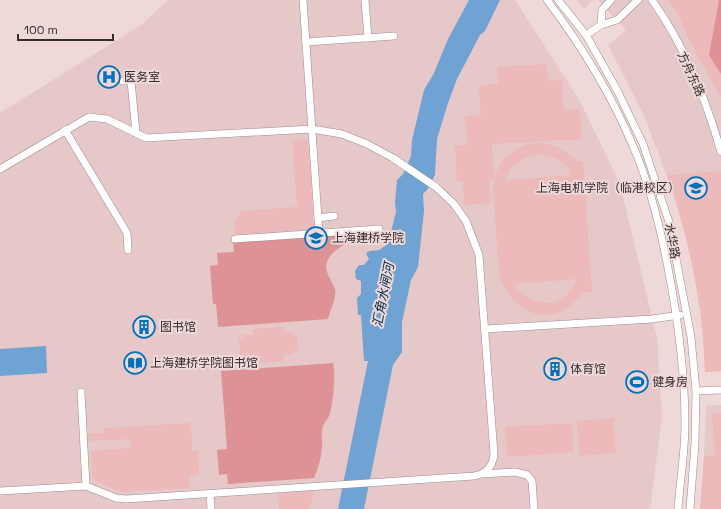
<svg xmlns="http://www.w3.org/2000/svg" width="721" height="509" font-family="'Space Grotesk','Noto Sans SC',sans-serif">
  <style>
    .built { fill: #e6c8c8 }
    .green { fill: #ecbabb; fill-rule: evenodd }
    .forest { fill: #de9295 }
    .water { fill: #6fa3d4 }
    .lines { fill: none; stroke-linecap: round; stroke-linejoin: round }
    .minor-casing { stroke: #9f8b8c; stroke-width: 8 }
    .minor { stroke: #fff; stroke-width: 7 }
    .labels { text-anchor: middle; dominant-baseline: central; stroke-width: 4; stroke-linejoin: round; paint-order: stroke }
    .street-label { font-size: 12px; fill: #352c2c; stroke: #eed8d8 }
    .poi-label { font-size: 12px; fill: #352c2c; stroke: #eed8d8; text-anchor: start }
    .water-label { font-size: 13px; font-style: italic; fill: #022b4b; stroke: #eed8d8 }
  </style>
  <rect width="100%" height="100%" fill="#eed8d8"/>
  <g class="built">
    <polygon points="168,0 515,0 580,101 620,184 657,338 662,418 650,509 0,509 0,113 141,25"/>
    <polygon points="577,0 593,0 584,9"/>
    <polygon points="598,0 721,0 721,371 705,372 702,317 696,281 681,214 645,118 608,45 626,30"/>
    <polygon points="721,405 721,455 704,456 706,406"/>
  </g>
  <g class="green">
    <polygon points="668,0 721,0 721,98 687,36 679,15"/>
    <path d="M547,64L548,81L562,80L564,110L580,109L582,139L492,144L494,177C509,139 549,132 577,161H583L592,292H583C555,331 513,317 499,275L493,187L494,179L489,180L490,203L464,205L463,181H457L455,146L467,145L465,116L481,115L479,85L498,84L497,67ZM542,154C555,157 566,162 571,175L506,180L504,189C506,167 521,155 542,154ZM576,279C568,310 529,309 514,284Z"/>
    <polygon points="308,139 314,229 235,235 234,222 242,211 297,207 292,140"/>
    <path d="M721,171V371L705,372C703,304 689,239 667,175Z"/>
    <polygon points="283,327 283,332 293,332 293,336 297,335 298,350 294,351 294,354 284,355 284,361 256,363 256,357 244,358 244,355 240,355 239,339 243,339 242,335 253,335 253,329"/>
    <polygon points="721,413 721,454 715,455 712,414"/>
    <polygon points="613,418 616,453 579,456 577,421"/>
    <polygon points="191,423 192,451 198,451 199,475 189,476 190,488 120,492 92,479 91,451 130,448 130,439 89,441 88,434 104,433 104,428"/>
    <polygon points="572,423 574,452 507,457 505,427"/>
    <polygon points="721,455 721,509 700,509 704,456"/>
    <polygon points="312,491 314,494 309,509 279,509 278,493"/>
  </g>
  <g class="forest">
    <polygon points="719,0 721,0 721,74 709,55"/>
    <path d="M357,233V238C345,244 321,255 327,272C329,278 333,283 335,289C337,298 330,310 328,319L218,327L216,304H213L210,266L218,265L217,253L234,252L233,241Z"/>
    <path d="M333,363C336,373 333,406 329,416C327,420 323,424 322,430C321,436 323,442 322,448C321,459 318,469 314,478L228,484L227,474L219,475L217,450L227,449L221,371Z"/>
  </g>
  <g class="water">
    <polygon points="469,0 500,0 485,31 480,35 457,79 448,103 437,139 435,175 427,190 423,194 424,211 418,267 411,280 402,322 402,352 393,365 364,509 338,509 368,361 364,361 361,315 358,315 357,298 361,294 361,281 356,279 355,271 359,265 364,265 369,259 366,253 370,251 379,250 388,244 396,212 395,203 397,180 403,174 411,156 412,140 424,90 434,73 448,39"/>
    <polygon points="46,346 47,373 0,376 0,349"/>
  </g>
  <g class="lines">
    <g class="minor-casing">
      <g id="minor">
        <polyline points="303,0 319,233"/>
        <polyline points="365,0 368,38"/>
        <path d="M547,0C581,45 611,94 633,146C650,185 660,226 668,268C678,320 685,372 685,424C685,452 680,481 678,509"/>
        <polyline points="558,0 586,35 617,90 643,144 669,222 691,337 696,391 695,443 690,509"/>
        <path d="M652,0C684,45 706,99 721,152"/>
        <polyline points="601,25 602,10 611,0"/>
        <polyline points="586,35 601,25 617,20 638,0"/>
        <polyline points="306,42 394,36"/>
        <polyline points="123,81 131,81 136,133"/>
        <polyline points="65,130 127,233 128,250"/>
        <path d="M0,169L89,117L107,119L146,138L312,129L342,134L367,144L393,158L436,187L454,204L466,221L479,255L494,454C493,466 486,474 474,476L126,499L116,498L86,486L0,491"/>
        <polyline points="318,218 334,216"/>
        <polyline points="235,239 379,229"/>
        <polyline points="485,329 652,319 680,315"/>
        <polyline points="696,391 721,390"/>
        <polyline points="81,392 86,486"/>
        <polyline points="482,474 515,472 527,475 532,481 534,509"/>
        <polyline points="210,494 211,509"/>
      </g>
    </g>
    <use href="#minor" class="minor"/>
  </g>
  <defs>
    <g id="hospital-ring" transform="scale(1.15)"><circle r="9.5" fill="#eed8d8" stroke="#0071bb" stroke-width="1.5"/><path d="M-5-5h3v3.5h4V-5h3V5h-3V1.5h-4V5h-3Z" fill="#0071bb"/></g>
    <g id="university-ring" transform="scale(1.15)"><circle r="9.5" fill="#eed8d8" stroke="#0071bb" stroke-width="1.5"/><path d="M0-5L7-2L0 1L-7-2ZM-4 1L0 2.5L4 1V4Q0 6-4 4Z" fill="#0071bb"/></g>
    <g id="building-ring" transform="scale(1.15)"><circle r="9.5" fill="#eed8d8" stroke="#0071bb" stroke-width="1.5"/><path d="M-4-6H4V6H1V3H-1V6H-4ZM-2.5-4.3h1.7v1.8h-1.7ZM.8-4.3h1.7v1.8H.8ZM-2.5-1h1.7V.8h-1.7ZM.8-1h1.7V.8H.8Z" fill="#0071bb"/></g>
    <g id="library-ring" transform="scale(1.15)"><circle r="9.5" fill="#eed8d8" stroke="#0071bb" stroke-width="1.5"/><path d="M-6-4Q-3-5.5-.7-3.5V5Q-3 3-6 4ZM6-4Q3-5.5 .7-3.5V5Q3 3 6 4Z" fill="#0071bb"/></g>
    <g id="stadium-ring" transform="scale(1.15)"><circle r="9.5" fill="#eed8d8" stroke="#0071bb" stroke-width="1.5"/><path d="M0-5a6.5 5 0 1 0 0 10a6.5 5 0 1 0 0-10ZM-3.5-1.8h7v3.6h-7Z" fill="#0071bb"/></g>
  </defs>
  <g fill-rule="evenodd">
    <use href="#hospital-ring" x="109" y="77"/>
    <use href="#university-ring" x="696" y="188"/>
    <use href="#university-ring" x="316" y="238"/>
    <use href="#building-ring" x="144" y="327"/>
    <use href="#library-ring" x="135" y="363"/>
    <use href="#building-ring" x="555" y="369"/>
    <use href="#stadium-ring" x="637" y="382"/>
  </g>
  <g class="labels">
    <g class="street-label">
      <text transform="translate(691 74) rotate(65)">方舟东路</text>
      <text transform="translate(672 241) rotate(79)">水华路</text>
    </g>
    <g class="poi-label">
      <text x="124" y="77">医务室</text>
      <text x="680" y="188" text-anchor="end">上海电机学院（临港校区）</text>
      <text x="332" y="238">上海建桥学院</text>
      <text x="160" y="327">图书馆</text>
      <text x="150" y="363">上海建桥学院图书馆</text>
      <text x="570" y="369">体育馆</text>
      <text x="652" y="382">健身房</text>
    </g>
    <g class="water-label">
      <text transform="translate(383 295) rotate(-79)">汇角水闸河</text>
    </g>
  </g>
  <path d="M18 34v6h95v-6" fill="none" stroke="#352c2c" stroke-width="2"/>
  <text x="24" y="34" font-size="12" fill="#352c2c" stroke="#eed8d8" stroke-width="3" paint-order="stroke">100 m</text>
</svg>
